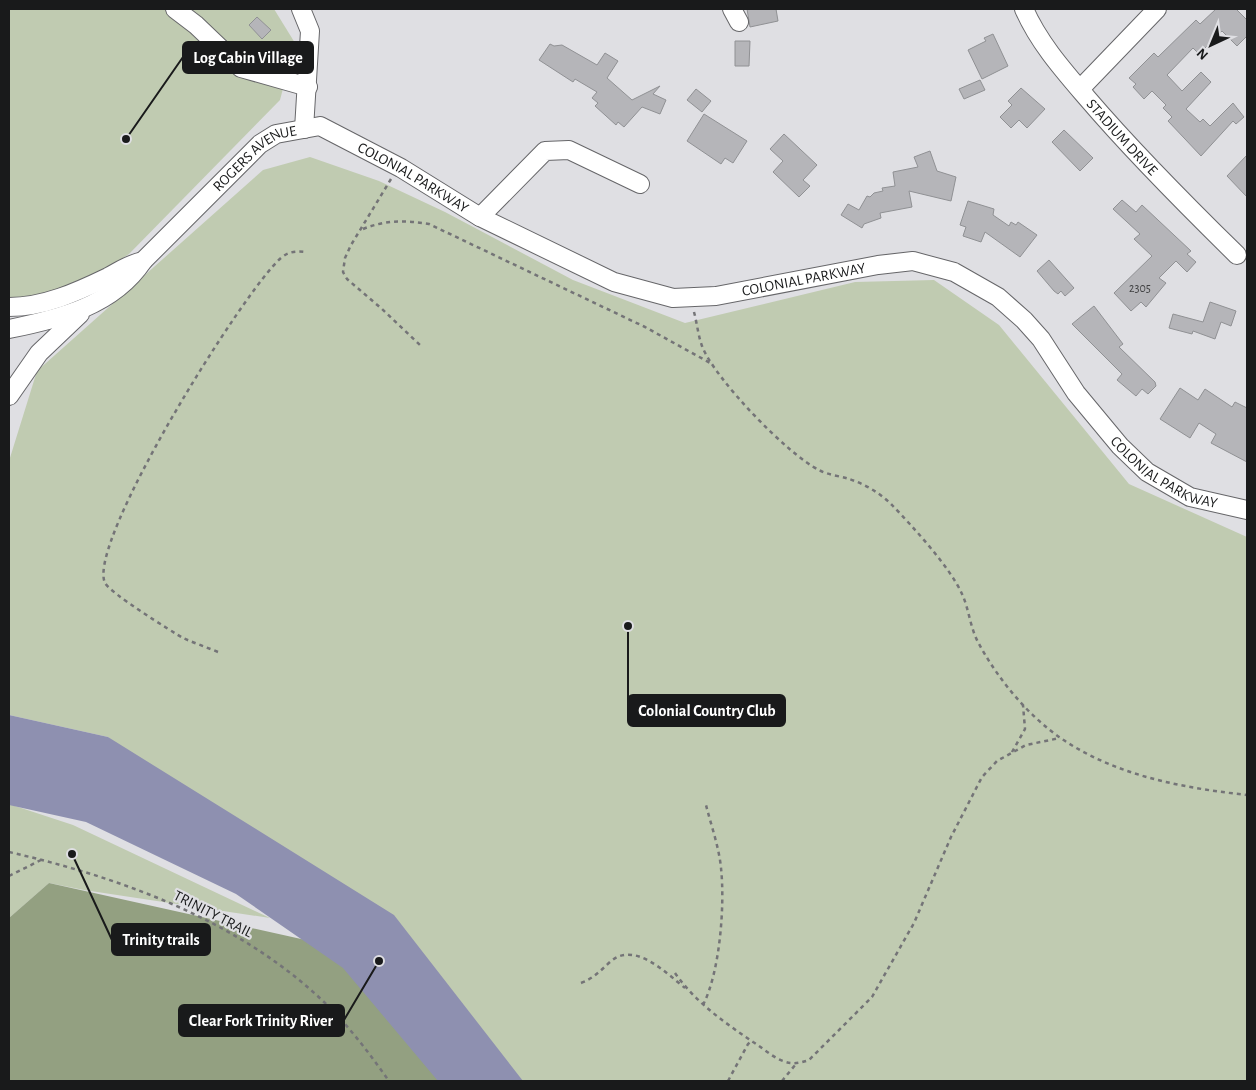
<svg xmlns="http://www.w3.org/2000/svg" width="1256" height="1090" font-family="'Alegreya Sans',sans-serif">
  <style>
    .green { fill: #c0cbb1 }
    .forest { fill: #93a081 }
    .water { fill: #8e90b0 }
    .building { fill: #b5b5b9; stroke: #909194 }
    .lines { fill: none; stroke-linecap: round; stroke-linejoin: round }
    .minor-casing { stroke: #666669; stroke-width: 20 }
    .path { stroke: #747477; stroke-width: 2.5; stroke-dasharray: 4 4; stroke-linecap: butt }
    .minor { stroke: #fff; stroke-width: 18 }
    .labels { text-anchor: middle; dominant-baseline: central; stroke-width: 4.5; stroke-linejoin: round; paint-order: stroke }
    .number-label { font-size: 12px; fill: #404142 }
    .street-label { font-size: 15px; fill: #191a1b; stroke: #dfdfe3 }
    .leader { fill: none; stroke: #191a1b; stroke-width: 2 }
    .callout-dot { fill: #191a1b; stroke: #dfdfe3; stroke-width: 2 }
    .callout { fill: #191a1b; stroke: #191a1b; stroke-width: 2 }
    .callout-label { font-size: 16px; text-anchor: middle; font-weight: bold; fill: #fff }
  </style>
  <rect width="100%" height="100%" fill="#dfdfe3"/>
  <g class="green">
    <polygon points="9,9 274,9 295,43 280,100 129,254 97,276 64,292 9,300"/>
    <polygon points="310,157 379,181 445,212 573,280 685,323 855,282 934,280 999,325 1129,484 1247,537 1247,1081 523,1081 108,737 9,715 9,461 37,371 263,170"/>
    <polygon points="9,804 73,825 270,918 84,890 49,883 9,918"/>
  </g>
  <polygon class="forest" points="49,883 355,951 441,1081 9,1081 9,918"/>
  <polygon class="water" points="9,715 108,737 394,915 523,1081 438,1081 343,968 236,894 86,822 9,805"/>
  <g class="building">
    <polygon points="747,9 776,9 778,21 750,27"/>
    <polygon points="1216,9 1236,9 1247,20 1247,36 1237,46 1222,31 1199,54 1193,48 1167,75 1182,91 1201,72 1211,82 1186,109 1200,122 1203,119 1210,126 1233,103 1244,117 1236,124 1233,121 1201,156 1168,121 1172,117 1163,108 1166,105 1152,91 1144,99 1133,87 1136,84 1129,78 1154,53 1158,57 1196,20 1200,24"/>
    <polygon points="257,17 271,30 262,39 249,25"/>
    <polygon points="993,34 1008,66 982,79 968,50 986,41 984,38"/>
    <polygon points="735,41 750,41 749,66 735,66"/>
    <polygon points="550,44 554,46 562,45 597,65 605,53 618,61 607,78 632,100 660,86 653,94 666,100 660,114 642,107 624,127 618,122 616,125 595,106 598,103 592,98 597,92 575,79 573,82 539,60"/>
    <polygon points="980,80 985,90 964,99 959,89"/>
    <polygon points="1021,88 1045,109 1027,128 1019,120 1011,128 1000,117 1012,105 1008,101"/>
    <polygon points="696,89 711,101 702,112 687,100"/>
    <polygon points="704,114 747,141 733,163 725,158 721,164 687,141"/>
    <polygon points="1064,130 1093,158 1080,171 1052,142"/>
    <polygon points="784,134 817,165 803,180 810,186 799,197 773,172 783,161 770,149"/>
    <polygon points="930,151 937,171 956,177 951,201 909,191 912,207 880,213 881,218 864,224 862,228 841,215 848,204 859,210 867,196 870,197 874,193 883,191 882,188 895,186 893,172 918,167 914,157"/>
    <polygon points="1247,155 1247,197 1227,176"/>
    <polygon points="1122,200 1136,212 1142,205 1191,251 1187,254 1196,262 1187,272 1176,261 1159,278 1166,283 1146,307 1141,302 1131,311 1114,293 1152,256 1134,239 1140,234 1113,209"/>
    <polygon points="968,201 994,209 993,215 1009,226 1011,222 1016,225 1018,222 1037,235 1020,257 985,232 981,242 963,236 966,227 960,225"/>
    <polygon points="1049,260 1074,288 1065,296 1061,291 1058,294 1054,291 1037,271"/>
    <polygon points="1210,302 1236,311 1231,326 1221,322 1215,339 1193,331 1192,334 1169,328 1173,314 1203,322"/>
    <polygon points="1094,306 1123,344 1119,347 1155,382 1156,386 1148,394 1142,389 1136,396 1117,380 1122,374 1072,324"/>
    <polygon points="1180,388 1198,400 1205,389 1232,407 1235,402 1247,408 1247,462 1211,443 1216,434 1199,423 1190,438 1160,419"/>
  </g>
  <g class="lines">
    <g class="minor-casing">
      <g id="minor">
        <polyline points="175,9 196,25 241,68 308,87"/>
        <polyline points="301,9 310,31 304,129"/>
        <polyline points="732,9 739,22"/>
        <path id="s1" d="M1024,9C1039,43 1063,70 1087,98C1134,153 1185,204 1237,255"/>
        <polyline points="1080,89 1157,9"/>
        <polyline points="480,217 545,151 569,150 640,184"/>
        <path d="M9,307C44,307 77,292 108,277C121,270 129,264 143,261"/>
        <path id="s2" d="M9,329C59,319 113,306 143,261L260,144L276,134L320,126L401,168L480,217L614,282L673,298L716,296L878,265L913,261L954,272L998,297L1024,320L1041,339L1076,393L1120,446L1147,472L1190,497L1247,510"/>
        <polyline points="9,396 39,353 80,314"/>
      </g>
    </g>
    <g class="path">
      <polyline points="391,179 351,245 345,258 343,272 347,279 382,309 422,347"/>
      <path d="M363,229C385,220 406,220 429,224L645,327L712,364"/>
      <path d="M694,312C697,323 698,335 702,346C714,378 788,455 819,470C828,475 840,476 849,479C865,484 880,493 892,505C913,527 950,567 962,594C969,609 970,627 978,642C997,678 1028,716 1062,739C1117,776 1183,788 1247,795"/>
      <path d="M218,652C206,647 194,643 183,638C171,631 110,593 105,583C86,543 244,290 281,258C289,251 297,251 306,252"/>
      <polyline points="1012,752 1025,729 1023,705"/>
      <path d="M9,852C122,878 238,920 324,1002C348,1025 370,1054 389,1081"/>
      <polyline points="9,876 41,860"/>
      <path d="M675,973C696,1003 724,1022 753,1042C763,1048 772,1057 783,1061C792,1065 800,1063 809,1060L872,997L914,923L951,837L982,777L997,761L1026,745L1060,738"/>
      <path d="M581,983C594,978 600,971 610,962C634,940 666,973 685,988"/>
      <path d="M703,1005C720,972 725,905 721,868C719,847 711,825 706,805"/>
      <polyline points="728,1081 748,1044 752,1041"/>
      <polyline points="782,1081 796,1064"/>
    </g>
    <use href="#minor" class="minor"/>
  </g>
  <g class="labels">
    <g class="number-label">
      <text x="1140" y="288">2305</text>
    </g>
    <g class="street-label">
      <text stroke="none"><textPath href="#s1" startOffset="162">STADIUM DRIVE</textPath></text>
      <text stroke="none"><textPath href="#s2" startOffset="308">ROGERS AVENUE</textPath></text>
      <text stroke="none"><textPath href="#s2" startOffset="490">COLONIAL PARKWAY</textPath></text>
      <text stroke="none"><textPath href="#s2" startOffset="910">COLONIAL PARKWAY</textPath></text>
      <text stroke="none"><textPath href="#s2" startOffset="1360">COLONIAL PARKWAY</textPath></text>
      <text transform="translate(213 914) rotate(27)">TRINITY TRAIL</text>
    </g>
  </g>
  <path class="leader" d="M126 139L183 57M628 626L628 711M72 854L112 940M379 961L344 1020"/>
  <g class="callout-dot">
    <circle cx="126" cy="139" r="5"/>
    <circle cx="628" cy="626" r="5"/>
    <circle cx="72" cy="854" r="5"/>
    <circle cx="379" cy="961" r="5"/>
  </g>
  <g class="callout">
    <rect x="183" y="42" width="130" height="31" rx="5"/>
    <rect x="628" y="695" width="157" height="31" rx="5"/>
    <rect x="112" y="924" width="98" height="31" rx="5"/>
    <rect x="179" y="1005" width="165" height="31" rx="5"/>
  </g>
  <g class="callout-label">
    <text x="248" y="63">Log Cabin Village</text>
    <text x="707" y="716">Colonial Country Club</text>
    <text x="161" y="945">Trinity trails</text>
    <text x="261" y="1026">Clear Fork Trinity River</text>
  </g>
  <rect width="1256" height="1090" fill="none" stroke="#191a1b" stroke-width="20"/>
  <g transform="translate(1211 45) rotate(224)" stroke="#dfdfe3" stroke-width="4" paint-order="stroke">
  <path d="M0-4L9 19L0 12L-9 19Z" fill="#191a1b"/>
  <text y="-8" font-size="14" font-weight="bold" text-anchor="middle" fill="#191a1b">N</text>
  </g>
</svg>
